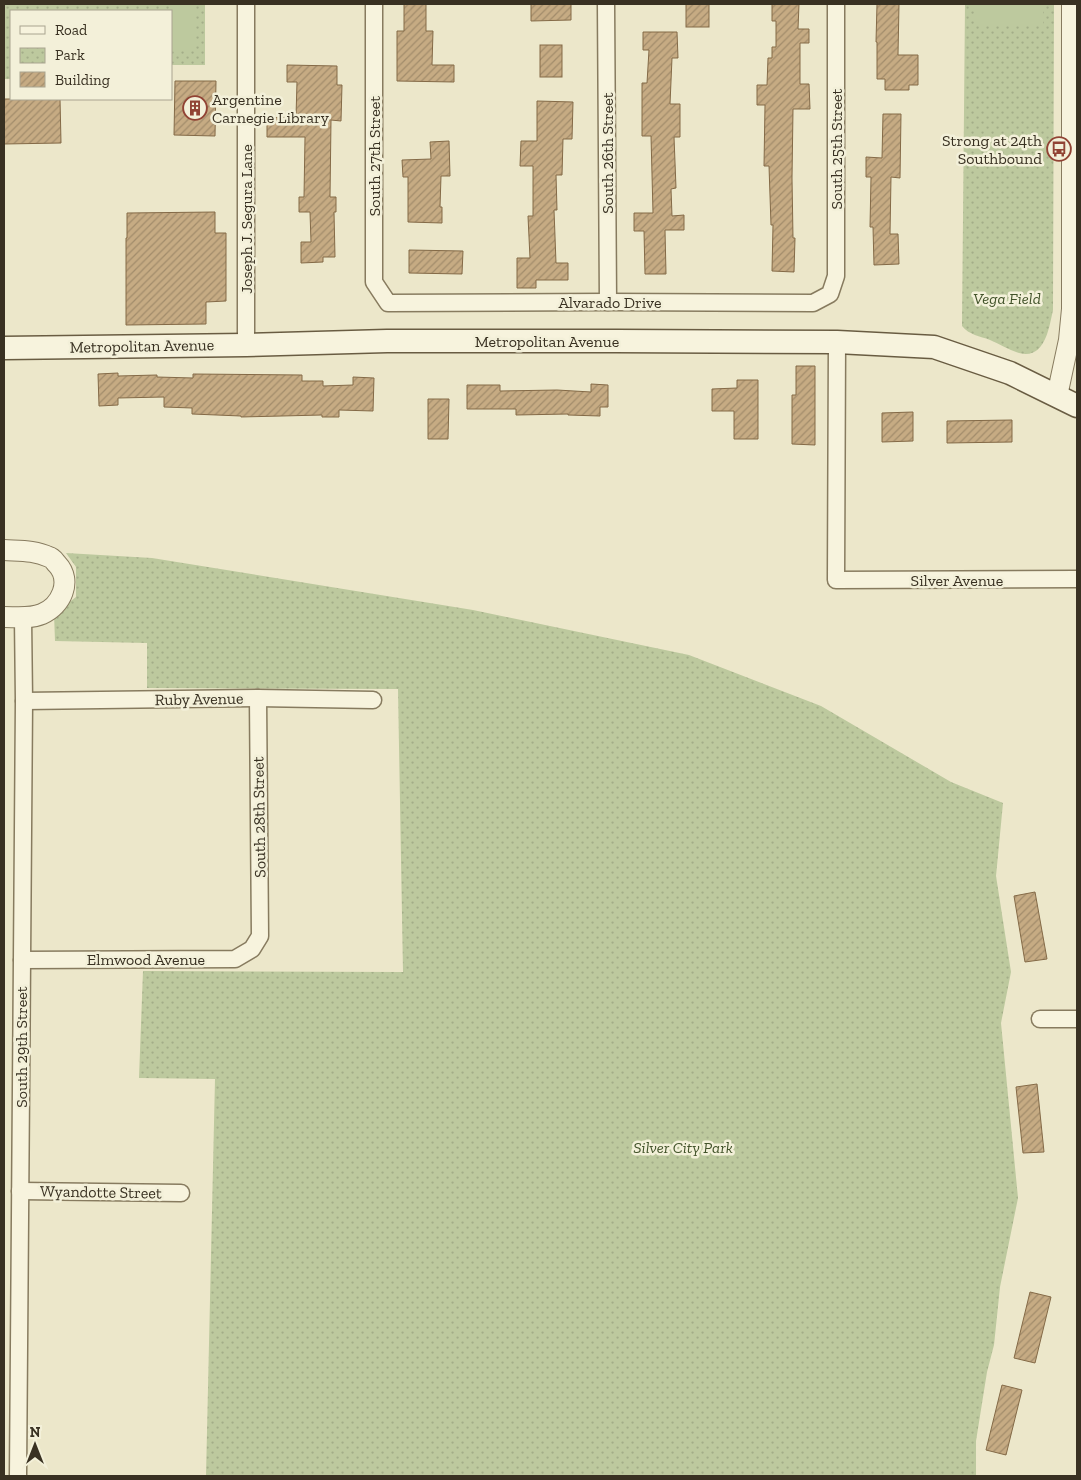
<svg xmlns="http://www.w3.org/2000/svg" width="1081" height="1480" font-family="'Zilla Slab',serif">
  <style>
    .park { fill: url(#park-dots) }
    .garden { fill: #bdc99e }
    .building { fill: url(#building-hatch); stroke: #846a47 }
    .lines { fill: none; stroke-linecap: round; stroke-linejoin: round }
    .minor-casing { stroke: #877b5f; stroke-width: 19 }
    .tertiary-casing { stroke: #877b5f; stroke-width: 22 }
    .secondary-casing { stroke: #695c42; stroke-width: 25 }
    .minor { stroke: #f7f3dd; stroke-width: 16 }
    .tertiary { stroke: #f7f3dd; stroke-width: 20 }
    .secondary { stroke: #f7f3dd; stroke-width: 22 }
    .labels { text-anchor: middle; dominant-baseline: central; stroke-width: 5; stroke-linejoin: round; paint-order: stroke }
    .poi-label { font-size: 16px; fill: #393122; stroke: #f3f0d9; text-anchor: start }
    .street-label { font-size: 16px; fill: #393122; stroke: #f3f0d9 }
    .park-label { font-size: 16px; font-style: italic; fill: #42532a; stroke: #f3f0d9 }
  </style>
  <defs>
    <pattern id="park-dots" width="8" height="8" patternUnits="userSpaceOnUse" patternTransform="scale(1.25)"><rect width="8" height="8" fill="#bdc99e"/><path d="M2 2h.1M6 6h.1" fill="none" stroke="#a3ad88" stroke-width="1.8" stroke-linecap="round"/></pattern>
    <pattern id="building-hatch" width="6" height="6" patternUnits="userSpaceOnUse" patternTransform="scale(1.25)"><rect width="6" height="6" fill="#c6ab83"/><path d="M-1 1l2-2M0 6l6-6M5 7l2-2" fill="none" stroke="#a28c6b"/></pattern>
  </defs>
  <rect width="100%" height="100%" fill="#ece7ca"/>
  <g class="park">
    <polygon points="4,4 205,4 205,65 171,65 171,11 11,11 11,79 4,79"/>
    <path d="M965,4H1054L1053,310C1049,328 1045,360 1019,353C1009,350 1000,344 990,340C980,336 969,335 962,326Z"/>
    <polygon points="66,553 152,558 473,610 689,655 821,706 951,782 1003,803 996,876 1011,972 1001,1023 1018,1198 1000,1287 994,1345 987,1372 976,1441 976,1476 206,1476 215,1079 139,1078 143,971 403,972 398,689 147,688 147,643 55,641 54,614 76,597 76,567"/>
  </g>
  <g class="garden">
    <polygon points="169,4 196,4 196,50 171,50 171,11 169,11"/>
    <rect x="975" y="4" width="68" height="21"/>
  </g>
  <g class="building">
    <polygon points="404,4 426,4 426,31 433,31 432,65 454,65 454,82 397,81 397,31 404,31"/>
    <polygon points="531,4 571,4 571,20 531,21"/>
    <rect x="686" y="4" width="23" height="23"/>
    <polygon points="772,4 799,4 798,29 809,29 809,43 800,43 800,84 809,84 810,109 793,109 792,178 793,238 795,238 794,272 772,271 773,225 771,225 769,166 764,166 765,105 757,105 757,85 767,85 768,58 772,58 772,47 776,47 776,21 772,21"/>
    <polygon points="877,4 899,4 898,55 918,55 918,85 909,85 909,90 885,90 885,79 877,79 877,42 876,42"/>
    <polygon points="643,32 677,32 678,58 672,58 670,104 680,104 680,137 674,137 676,188 671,189 672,216 684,215 684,230 665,230 666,274 645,274 644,231 634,231 634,213 653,213 651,136 642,136 642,83 647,83 649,50 643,50"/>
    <rect x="540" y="45" width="22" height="32"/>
    <polygon points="287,65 337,66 337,85 342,85 341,121 331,120 330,197 336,197 336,212 334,212 335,257 323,257 323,262 301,263 301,242 311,242 310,212 299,212 299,197 304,197 305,137 267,137 267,118 296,117 297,82 287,82"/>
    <polygon points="175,81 216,81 215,136 174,135"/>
    <polygon points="4,99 60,99 61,143 4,144"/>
    <polygon points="537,101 573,102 572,139 563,139 562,175 556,175 557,210 554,210 556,263 568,263 568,280 536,280 536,288 517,288 517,258 530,258 528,216 533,216 533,166 520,166 521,141 537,141"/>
    <polygon points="883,114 901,114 900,178 891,177 890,234 898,234 899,264 874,265 873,227 870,227 871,177 866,177 866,157 882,158"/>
    <polygon points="449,141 450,176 441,176 440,207 442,207 442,223 408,222 408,177 403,177 402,160 431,159 430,142"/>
    <polygon points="215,212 215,233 226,233 226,301 206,302 206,324 126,325 126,238 127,238 127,213"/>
    <polygon points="409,250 463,251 462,274 409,273"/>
    <polygon points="796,366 815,366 815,445 792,444 792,395 796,395"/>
    <polygon points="118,373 118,376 157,375 157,377 193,378 193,374 302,375 302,381 323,381 323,386 353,385 353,377 374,378 373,411 339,410 339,417 322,417 322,415 241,417 241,416 192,414 192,408 164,407 164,397 118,398 118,405 99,406 98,374"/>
    <polygon points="737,380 758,380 758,439 734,439 734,411 712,411 712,389 737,388"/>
    <polygon points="591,384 608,385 608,407 600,407 600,416 568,415 568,414 516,415 516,409 467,409 467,385 500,385 500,391 557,390 591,392"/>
    <polygon points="428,399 449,399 448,439 428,439"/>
    <polygon points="913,412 913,441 882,442 882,413"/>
    <polygon points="1012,420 1012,442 947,443 947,421"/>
    <polygon points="1035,892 1047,959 1025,962 1014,896"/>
    <polygon points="1037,1084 1044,1152 1023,1153 1016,1087"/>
    <polygon points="1030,1292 1051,1297 1035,1363 1014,1358"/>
    <polygon points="1002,1385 1022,1390 1006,1455 986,1450"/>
  </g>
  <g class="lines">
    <g class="minor-casing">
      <g id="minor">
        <polyline points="374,4 374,282 388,303 608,302 813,303 830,294 836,276 836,4"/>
        <polyline points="606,4 608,302"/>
        <polyline points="837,342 836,580 1077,579"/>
        <polyline points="246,345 246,4"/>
        <polyline points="24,701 258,698 373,700"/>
        <polyline points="22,960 235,959 252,949 260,936 258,698"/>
        <polyline points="1040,1019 1077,1019"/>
        <polyline points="20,1191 181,1193"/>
        <polyline points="18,1476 24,701 23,618"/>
      </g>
    </g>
    <g class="tertiary-casing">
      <g id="tertiary">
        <polyline points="1057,396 1069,340 1072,309 1072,4"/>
        <path d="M4,550C19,551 35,550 49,557C53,558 55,562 57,564C73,581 61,606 42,614C30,619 16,617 4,617"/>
      </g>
    </g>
    <g class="secondary-casing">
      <polyline id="secondary" points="4,348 246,345 387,341 616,341 837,342 934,347 1010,373 1077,406"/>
    </g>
    <use href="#minor" class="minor"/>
    <use href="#tertiary" class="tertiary"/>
    <use href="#secondary" class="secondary"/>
  </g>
  <defs>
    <g id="building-ring" transform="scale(1.25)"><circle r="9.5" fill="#f3f0d9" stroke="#914334" stroke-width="1.5"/><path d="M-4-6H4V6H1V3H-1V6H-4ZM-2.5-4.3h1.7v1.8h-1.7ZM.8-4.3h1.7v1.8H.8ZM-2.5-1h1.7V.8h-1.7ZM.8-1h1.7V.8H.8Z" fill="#914334"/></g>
    <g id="bus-ring" transform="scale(1.25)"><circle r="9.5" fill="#f3f0d9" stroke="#914334" stroke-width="1.5"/><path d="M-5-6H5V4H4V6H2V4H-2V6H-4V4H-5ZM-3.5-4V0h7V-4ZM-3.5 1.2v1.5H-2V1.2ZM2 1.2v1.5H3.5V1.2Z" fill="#914334"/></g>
  </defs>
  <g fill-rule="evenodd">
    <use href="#building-ring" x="195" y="108"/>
    <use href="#bus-ring" x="1059" y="149"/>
  </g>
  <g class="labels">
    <g class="poi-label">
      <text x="212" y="99">Argentine<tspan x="212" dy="18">Carnegie Library</tspan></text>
      <text x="1042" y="140" text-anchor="end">Strong at 24th<tspan x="1042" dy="18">Southbound</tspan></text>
    </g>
    <g class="street-label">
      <text transform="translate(836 149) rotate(-90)">South 25th Street</text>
      <text transform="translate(607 153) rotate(-90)">South 26th Street</text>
      <text transform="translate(374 156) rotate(-90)">South 27th Street</text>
      <text transform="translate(246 219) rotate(-90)">Joseph J. Segura Lane</text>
      <text x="610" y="302">Alvarado Drive</text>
      <text x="547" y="341">Metropolitan Avenue</text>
      <text transform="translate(142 346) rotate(-1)">Metropolitan Avenue</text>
      <text x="957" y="580">Silver Avenue</text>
      <text transform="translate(199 699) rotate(-1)">Ruby Avenue</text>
      <text transform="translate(259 817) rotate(-91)">South 28th Street</text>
      <text x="146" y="959">Elmwood Avenue</text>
      <text transform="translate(21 1047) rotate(-90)">South 29th Street</text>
      <text transform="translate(101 1192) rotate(1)">Wyandotte Street</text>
    </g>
    <g class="park-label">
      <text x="1007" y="298">Vega Field</text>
      <text x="683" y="1147">Silver City Park</text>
    </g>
  </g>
  <rect width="1081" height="1480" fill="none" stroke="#393122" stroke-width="10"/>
  <rect x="10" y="10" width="162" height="90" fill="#f3f0d9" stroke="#a9a490"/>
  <rect x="20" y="26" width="25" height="8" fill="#f7f3dd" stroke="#a9a490"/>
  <text x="55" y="35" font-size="15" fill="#393122">Road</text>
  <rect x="20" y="48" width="25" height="15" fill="url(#park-dots)" stroke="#a9a490"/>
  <text x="55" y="60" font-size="15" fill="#393122">Park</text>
  <rect x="20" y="72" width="25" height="15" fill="url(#building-hatch)" stroke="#a9a490"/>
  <text x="55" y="85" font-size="15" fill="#393122">Building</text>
  <g transform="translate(35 1445)" stroke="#f3f0d9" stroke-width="4" paint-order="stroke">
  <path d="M0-4L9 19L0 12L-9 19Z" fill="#393122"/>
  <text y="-8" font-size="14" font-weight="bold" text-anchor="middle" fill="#393122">N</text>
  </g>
</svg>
